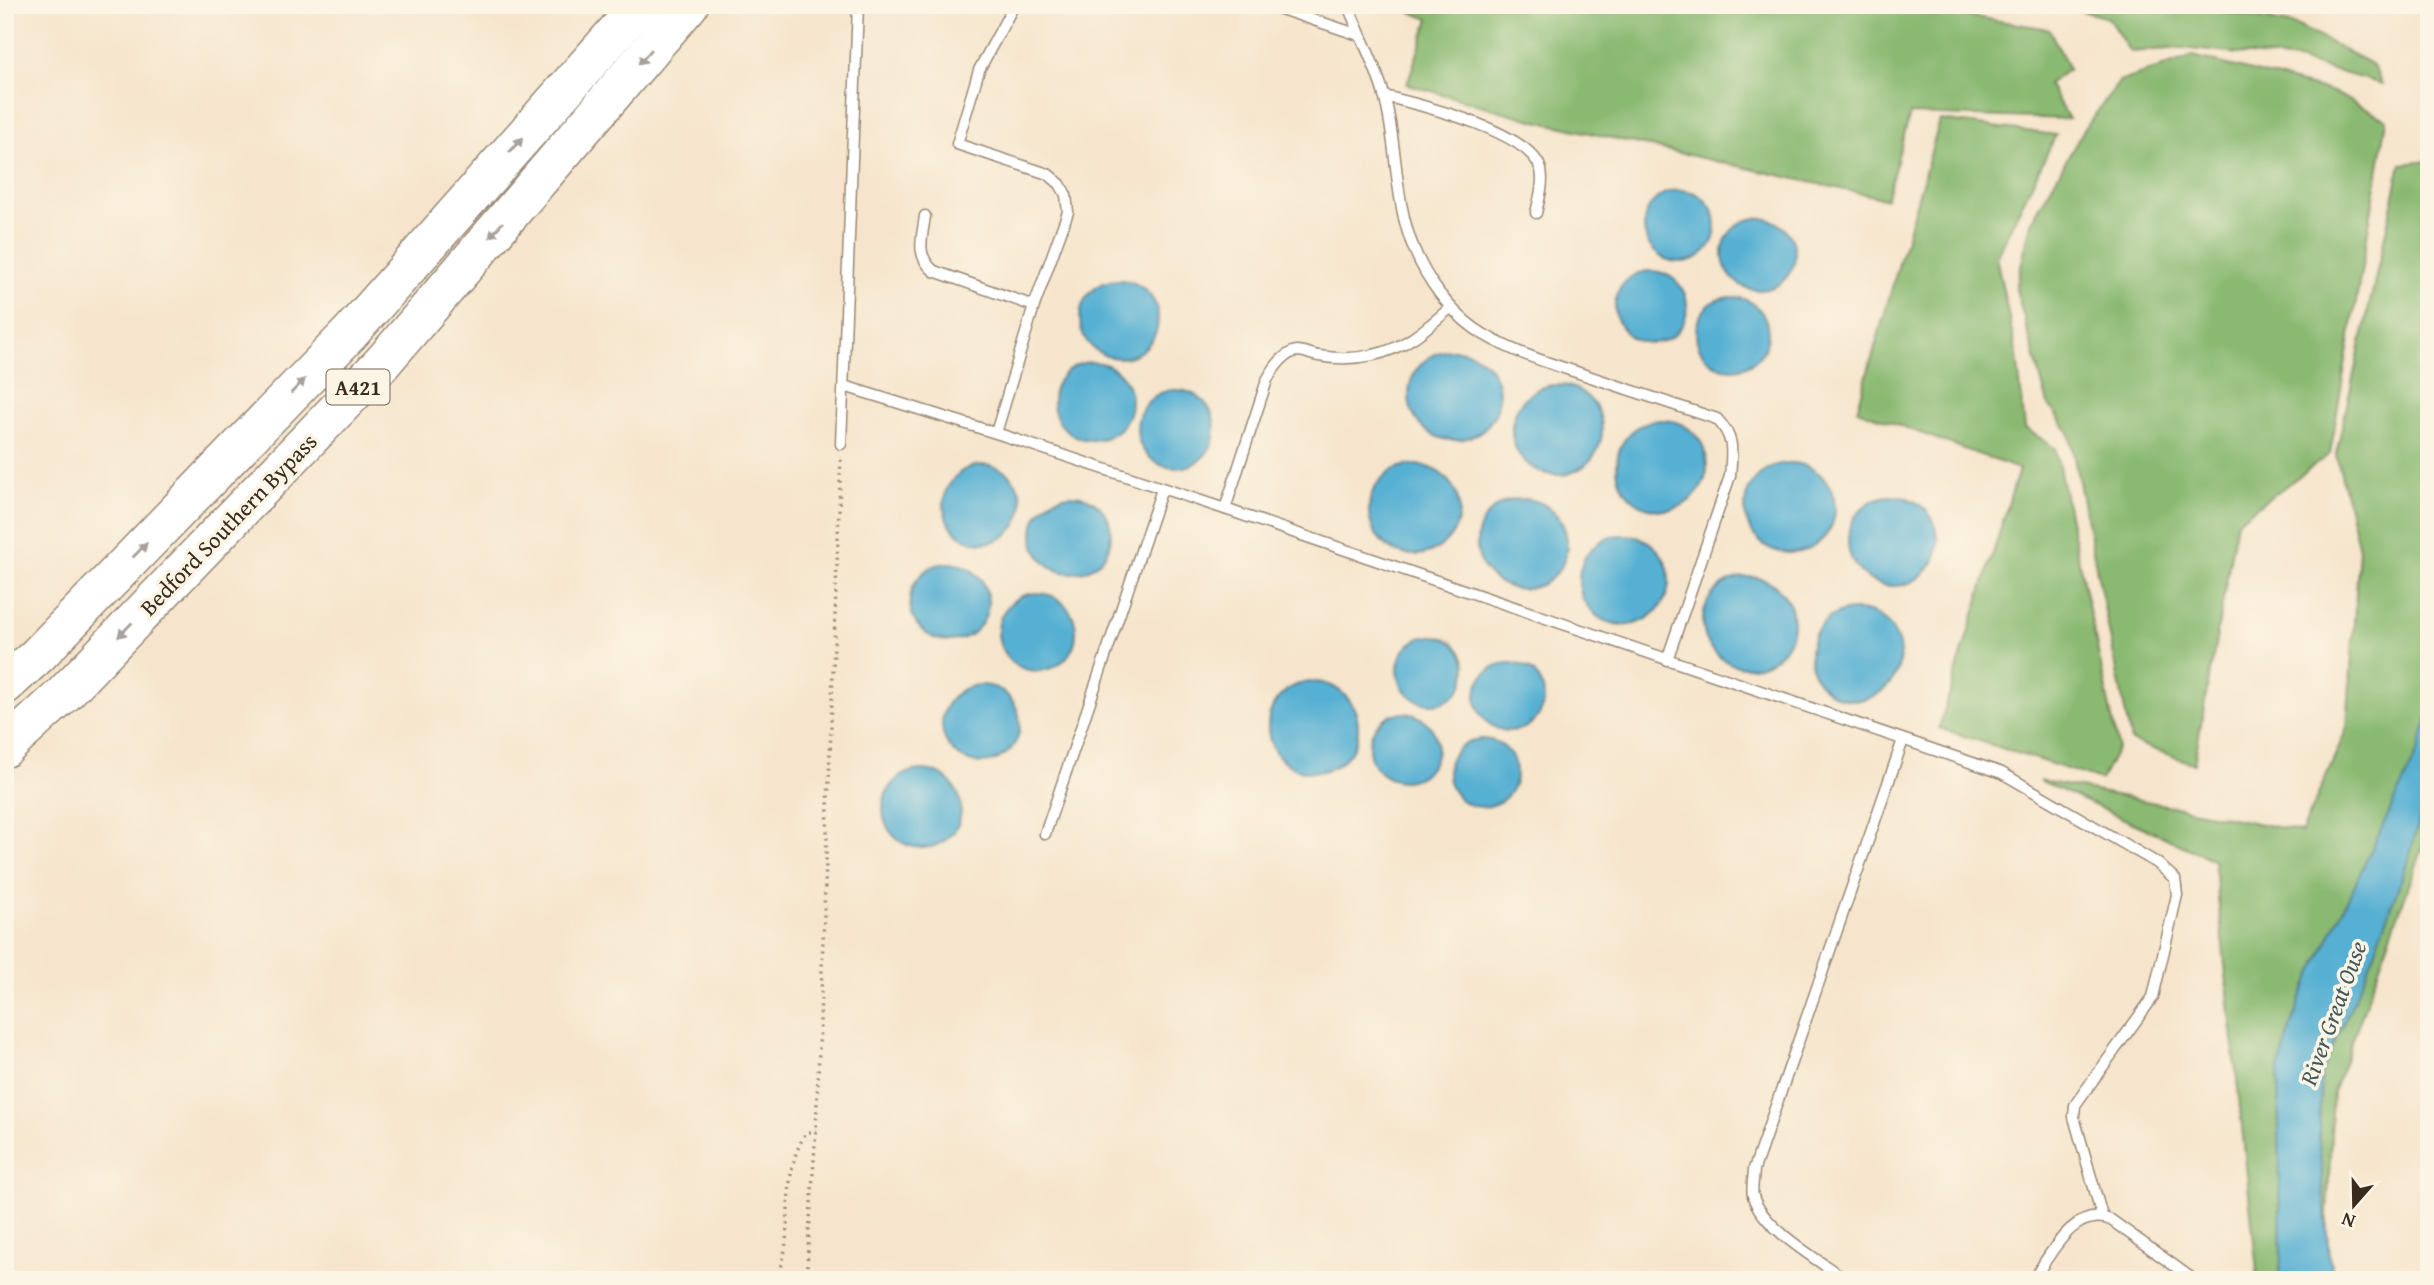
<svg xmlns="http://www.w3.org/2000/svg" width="2434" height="1285" font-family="'Gentium Book Plus',serif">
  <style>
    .forest { fill: #8ab972; stroke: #627248; stroke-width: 2 }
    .water { fill: #56b0d3; stroke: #486d78; stroke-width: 2 }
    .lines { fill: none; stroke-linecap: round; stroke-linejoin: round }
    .lane-casing { stroke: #988875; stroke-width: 13 }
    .highway-casing { stroke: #988875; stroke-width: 41 }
    .path { stroke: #988875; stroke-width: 3.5; stroke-dasharray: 2 5; stroke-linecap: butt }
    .lane { stroke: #fff; stroke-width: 10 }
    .highway { stroke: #fff; stroke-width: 38 }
    .oneway { fill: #a79f9a }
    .labels { text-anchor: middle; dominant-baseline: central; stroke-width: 7; stroke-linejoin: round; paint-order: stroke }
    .shield { fill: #fcf5e5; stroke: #75675a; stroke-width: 2 }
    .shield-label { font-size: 21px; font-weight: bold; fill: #3b2a1e }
    .street-label { font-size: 23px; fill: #3b2a1e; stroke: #fcf5e5 }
    .water-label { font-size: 24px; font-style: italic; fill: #44595d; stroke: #fcf5e5 }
  </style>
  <rect width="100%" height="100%" fill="#fcf5e5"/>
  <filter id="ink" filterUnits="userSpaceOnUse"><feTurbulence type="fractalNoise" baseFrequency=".0143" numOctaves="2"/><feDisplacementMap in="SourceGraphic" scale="14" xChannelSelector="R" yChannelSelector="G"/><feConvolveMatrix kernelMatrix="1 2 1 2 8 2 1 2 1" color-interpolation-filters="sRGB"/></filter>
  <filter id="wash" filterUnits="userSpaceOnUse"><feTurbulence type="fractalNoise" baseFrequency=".00686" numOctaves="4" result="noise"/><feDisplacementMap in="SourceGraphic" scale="28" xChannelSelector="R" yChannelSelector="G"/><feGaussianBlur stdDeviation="1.57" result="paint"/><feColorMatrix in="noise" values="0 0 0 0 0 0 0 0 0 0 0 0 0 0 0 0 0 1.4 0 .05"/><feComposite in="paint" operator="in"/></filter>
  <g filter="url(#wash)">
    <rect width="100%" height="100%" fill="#f6e5cc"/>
    <g class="forest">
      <polygon points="1392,5 1899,5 2049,29 2069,69 2048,84 2069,119 1910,114 1886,199 1536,121 1407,84 1429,19"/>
      <polygon points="2060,5 2205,5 2216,10 2296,25 2373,65 2382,84 2297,60 2182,48 2130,52 2108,18"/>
      <polygon points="2193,56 2333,92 2387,120 2330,454 2237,521 2194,764 2131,741 2069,432 2048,404 2016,289 2031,222 2083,131 2119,82"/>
      <polygon points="1940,120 2056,135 1996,257 2017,356 2025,428 2055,448 2118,747 2101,780 1939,728 2019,469 1857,410"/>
      <polygon points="2429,161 2429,831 2333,1093 2324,1280 2258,1280 2214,860 2039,780 2302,832 2347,728 2359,549 2336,454 2401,164"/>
    </g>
    <g class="water">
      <circle cx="1680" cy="226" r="36"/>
      <circle cx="1759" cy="254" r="36"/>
      <circle cx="1651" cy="307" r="36"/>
      <circle cx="1119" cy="319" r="39"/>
      <circle cx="1732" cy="333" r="36"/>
      <circle cx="1454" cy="395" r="45"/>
      <circle cx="1092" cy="401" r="39"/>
      <circle cx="1557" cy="430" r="45"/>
      <circle cx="1176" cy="429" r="39"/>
      <circle cx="1662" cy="465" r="45"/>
      <circle cx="1790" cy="508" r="45"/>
      <circle cx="1414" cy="510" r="45"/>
      <circle cx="983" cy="504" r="39"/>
      <circle cx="1072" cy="534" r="39"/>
      <circle cx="1893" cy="541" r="45"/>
      <circle cx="1522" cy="544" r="45"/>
      <circle cx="1624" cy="580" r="45"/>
      <circle cx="949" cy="602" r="39"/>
      <circle cx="1748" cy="622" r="45"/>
      <circle cx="1037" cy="632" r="39"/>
      <circle cx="1855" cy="655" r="45"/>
      <circle cx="1432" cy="670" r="34"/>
      <circle cx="1510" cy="697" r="34"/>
      <circle cx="1313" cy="727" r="45"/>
      <circle cx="981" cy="724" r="39"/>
      <polygon points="2429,713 2429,786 2409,858 2372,960 2321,1073 2319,1141 2329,1256 2334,1280 2278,1280 2281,1261 2278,1071 2300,999 2419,750"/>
      <circle cx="1403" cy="747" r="34"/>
      <circle cx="1482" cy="773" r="34"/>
      <circle cx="922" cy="809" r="39"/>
    </g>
  </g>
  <g filter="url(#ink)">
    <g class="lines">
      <g class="lane-casing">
        <g id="lane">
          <polyline points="1269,5 1359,35"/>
          <path d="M1348,5C1359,35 1378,69 1385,99C1398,148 1394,202 1414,249C1427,280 1448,309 1474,328C1505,350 1546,362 1582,374C1627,389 1672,404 1717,419C1735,438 1732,451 1730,476L1667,660"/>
          <path d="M1384,96C1420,105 1531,131 1541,170C1544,184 1539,199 1536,213"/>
          <path d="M925,216C922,239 915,255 934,271L1034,306"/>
          <polyline points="844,386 996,433 1225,509 2002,773 2157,863 2175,879 2177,895 2153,997 2075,1105 2074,1117 2102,1216"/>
          <polyline points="996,433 1034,306 1068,212 1066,195 1060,184 1048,174 957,144 979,70 1014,5"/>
          <polyline points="841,444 858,5"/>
          <path d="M1225,509L1267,380C1273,369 1283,353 1297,351C1304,351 1312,355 1319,356C1336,359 1355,359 1373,355C1404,349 1427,328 1450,308"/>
          <polyline points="1045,834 1162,489"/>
          <path d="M1846,1280C1820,1261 1762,1228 1753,1196C1751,1189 1754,1177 1754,1169L1903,740"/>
          <path d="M2033,1280C2051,1254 2073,1206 2111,1220L2194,1280"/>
        </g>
      </g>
      <g class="highway-casing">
        <g id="highway">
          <polyline points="5,685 38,655 351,332 640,5"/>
          <polyline points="5,748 64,694 382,363 689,5"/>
        </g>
      </g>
      <g class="path">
        <path d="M778,1280C781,1267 785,1254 786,1241C790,1204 785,1165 806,1133L816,1130"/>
        <polyline points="806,1280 816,1130 841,456"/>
      </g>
      <use href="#lane" class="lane"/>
      <use href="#highway" class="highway"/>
    </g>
    <defs><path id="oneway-solid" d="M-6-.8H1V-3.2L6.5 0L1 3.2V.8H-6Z" transform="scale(1.75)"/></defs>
    <g class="oneway">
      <use href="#oneway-solid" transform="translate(645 57) rotate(131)"/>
      <use href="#oneway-solid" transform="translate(516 145) rotate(-48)"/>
      <use href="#oneway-solid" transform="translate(496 230) rotate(131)"/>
      <use href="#oneway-solid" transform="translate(298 386) rotate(-46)"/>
      <use href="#oneway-solid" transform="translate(140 550) rotate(-46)"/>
      <use href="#oneway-solid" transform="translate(125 630) rotate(134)"/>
    </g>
  </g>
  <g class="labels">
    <rect class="shield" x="326.5" y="369.5" width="63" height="35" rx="5"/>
    <g class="shield-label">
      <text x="358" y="387">A421</text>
    </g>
    <g class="street-label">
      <text transform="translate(228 524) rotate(-46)">Bedford Southern Bypass</text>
    </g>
    <g class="water-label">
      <text transform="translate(2333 1013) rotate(-70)">River Great Ouse</text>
    </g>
  </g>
  <rect width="2434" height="1285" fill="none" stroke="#fcf5e5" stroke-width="28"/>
  <g transform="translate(2354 1205) rotate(200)" stroke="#fcf5e5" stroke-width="5" paint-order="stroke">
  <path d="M0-5L12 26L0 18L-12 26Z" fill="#3b2a1e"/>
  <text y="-10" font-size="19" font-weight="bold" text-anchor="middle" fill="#3b2a1e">N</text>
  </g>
</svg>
